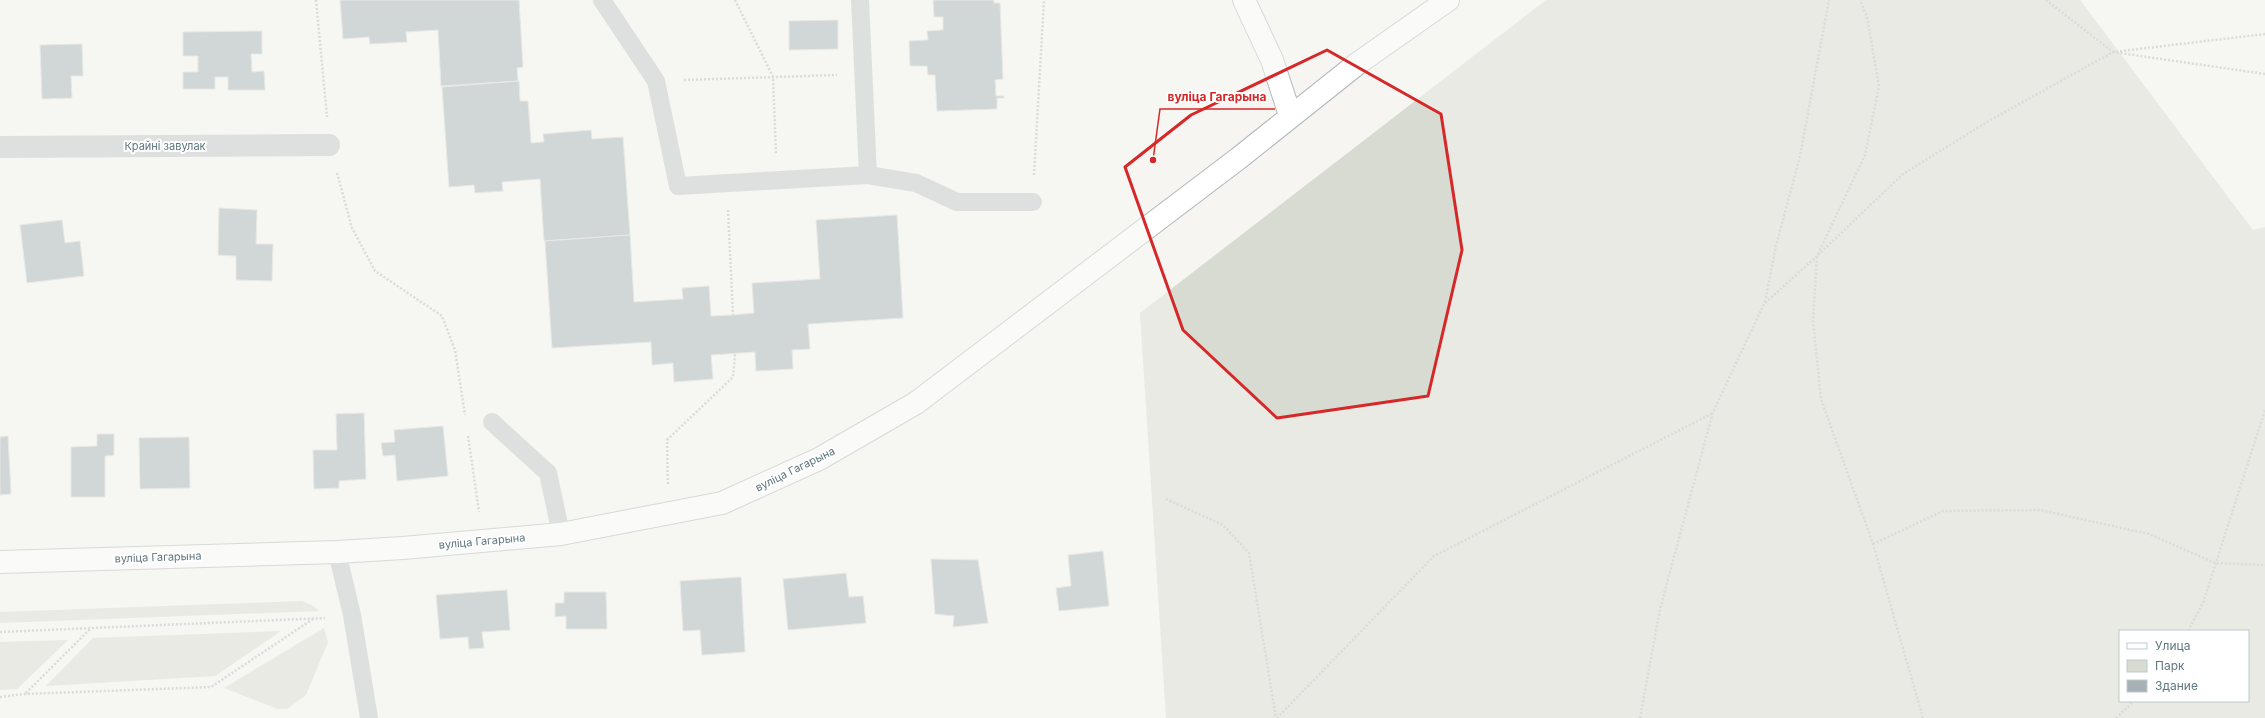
<svg xmlns="http://www.w3.org/2000/svg" width="2265" height="718" font-family="Inter,sans-serif">
  <style>
    .green { fill: #d7dbd1; fill-rule: evenodd }
    .building { fill: #a5b1b5; stroke: #d7d7d5 }
    .lines { fill: none; stroke-linecap: round; stroke-linejoin: round }
    .secondary-casing { stroke: #b0b9bc; stroke-width: 24 }
    .path { stroke: #b8bdbe; stroke-width: 2.5; stroke-dasharray: 2 2; stroke-linecap: butt }
    .lane { stroke: #c0c6c9; stroke-width: 18 }
    .street { stroke: #c0c6c9; stroke-width: 22 }
    .secondary { stroke: #fff; stroke-width: 22 }
    .marked { fill: none; stroke: #d62828; stroke-width: 3; stroke-linejoin: round }
    .labels { text-anchor: middle; dominant-baseline: central; stroke-width: 4; stroke-linejoin: round; paint-order: stroke }
    .street-label { font-size: 11px; fill: #5f777f; stroke: #fff }
    .leader { fill: none; stroke: #d62828; stroke-width: 1.5 }
    .callout-dot { fill: #d62828; stroke: #fff; stroke-width: 1.5 }
    .callout-label { font-size: 12px; text-anchor: middle; font-weight: bold; fill: #d62828; stroke: #fff; stroke-width: 4; stroke-linejoin: round; paint-order: stroke }
  </style>
  <rect width="100%" height="100%" fill="#f6f5f2"/>
  <g class="green">
    <path d="M1546,0H2080L2253,230L2265,227V718H1166L1140,313ZM2120,631H2248V701H2120Z"/>
    <polygon points="302,601 312,605 319,611 0,623 0,612"/>
    <polygon points="324,628 328,642 306,695 287,709 278,709 224,688"/>
    <polygon points="281,631 215,676 46,686 93,638"/>
    <polygon points="68,640 17,689 0,690 0,642"/>
  </g>
  <g class="building">
    <polygon points="340,0 519,0 523,67 517,68 518,81 441,86 438,30 406,32 407,42 370,44 369,37 343,39"/>
    <polygon points="933,0 994,0 994,3 1000,3 1003,79 995,80 996,96 1004,96 1004,98 997,98 997,109 937,111 935,75 928,75 927,66 910,66 909,41 928,40 927,31 943,30 943,17 934,17"/>
    <polygon points="838,20 838,49 789,50 789,21"/>
    <polygon points="262,31 262,54 251,54 252,72 264,71 265,90 228,90 228,77 215,77 215,89 183,89 183,72 198,72 198,56 183,56 183,32"/>
    <polygon points="82,44 83,76 71,76 72,98 42,99 40,45"/>
    <polygon points="519,81 520,101 528,101 531,143 544,142 543,134 591,130 592,139 623,137 630,235 544,241 540,179 502,182 503,191 475,193 474,185 449,187 442,87"/>
    <polygon points="219,208 257,210 256,244 273,244 272,281 236,280 236,256 218,255"/>
    <polygon points="897,215 903,318 808,324 810,349 792,350 793,369 756,371 755,352 711,355 713,379 674,382 673,363 652,365 651,342 552,348 545,241 630,235 634,302 683,299 682,288 709,286 711,316 733,315 754,313 752,283 820,279 816,220"/>
    <polygon points="62,220 65,243 80,241 84,276 27,283 20,225"/>
    <polygon points="364,413 366,479 339,481 339,488 314,489 313,450 337,450 336,414"/>
    <polygon points="443,426 448,476 397,481 395,455 383,456 381,443 395,442 394,430"/>
    <polygon points="97,434 114,434 114,455 105,456 105,497 71,497 71,447 97,446"/>
    <polygon points="8,436 11,494 0,495 0,437"/>
    <polygon points="189,437 190,488 140,489 139,438"/>
    <polygon points="1103,551 1109,606 1059,611 1056,588 1071,586 1068,555"/>
    <polygon points="931,559 978,560 988,623 953,627 954,616 935,614"/>
    <polygon points="846,573 849,597 863,596 866,623 788,630 783,579"/>
    <polygon points="741,577 745,652 702,655 700,630 683,631 680,581"/>
    <polygon points="507,590 510,630 482,632 484,648 469,649 468,637 440,639 436,595"/>
    <polygon points="564,592 606,592 607,629 566,629 566,616 555,617 555,603 564,603"/>
  </g>
  <g class="lines">
    <g class="secondary-casing">
      <g id="secondary">
        <polyline points="1244,0 1272,60 1290,115"/>
        <polyline points="0,562 337,552 403,548 561,534 722,503 819,459 916,403 1239,158 1357,64 1448,0"/>
      </g>
    </g>
    <g class="path">
      <polyline points="316,0 327,117"/>
      <polyline points="735,0 773,77 776,155"/>
      <polyline points="2046,0 2113,52 2265,34"/>
      <polyline points="684,80 837,75"/>
      <polyline points="337,173 352,228 375,271 442,316 455,350 465,415"/>
      <polyline points="1034,175 1044,0"/>
      <polyline points="728,210 733,315"/>
      <polyline points="1765,302 1776,246 1800,156 1829,0"/>
      <polyline points="468,436 479,512"/>
      <polyline points="668,484 667,440 733,377 735,354"/>
      <polyline points="1166,499 1223,525 1249,553 1276,718"/>
      <polyline points="1873,544 1943,511 2040,510 2149,534 2215,563 2265,565"/>
      <polyline points="2188,631 2203,603 2265,410"/>
      <polyline points="0,632 325,618"/>
      <polyline points="26,693 91,628"/>
      <polyline points="0,697 25,694 211,687 313,619"/>
      <polyline points="1277,718 1434,556 1713,413"/>
      <polyline points="1640,718 1660,609 1713,412 1764,304 1817,256 1865,155 1879,86 1867,17 1860,0"/>
      <polyline points="1923,718 1873,544 1821,399 1813,321 1817,256 1903,174 1987,122 2113,52 2265,74"/>
      <polyline points="2116,718 2134,701"/>
    </g>
    <g class="lane">
      <polyline points="602,0 656,81 678,186 868,175 916,183 957,202 1033,202"/>
      <polyline points="860,0 868,175"/>
      <polyline points="492,422 548,473 561,534"/>
      <polyline points="337,552 352,615 369,718"/>
    </g>
    <polyline class="street" points="0,147 329,145"/>
    <use href="#secondary" class="secondary"/>
  </g>
  <path d="M0 0H2265V718H0ZM1327,50L1441,114L1462,250L1428,396L1277,418L1183,330L1125,167L1191,115Z" fill="#f6f5f2" fill-opacity=".55" fill-rule="evenodd"/>
  <path class="marked" d="M1327,50L1441,114L1462,250L1428,396L1277,418L1183,330L1125,167L1191,115Z"/>
  <g class="labels">
    <g class="street-label">
      <text x="165" y="146">Крайні завулак</text>
      <text transform="translate(795 469) rotate(-26)">вуліца Гагарына</text>
      <text transform="translate(482 541) rotate(-5)">вуліца Гагарына</text>
      <text transform="translate(158 557) rotate(-2)">вуліца Гагарына</text>
    </g>
  </g>
  <path class="leader" d="M1153 160L1160 109H1275"/>
  <circle class="callout-dot" cx="1153" cy="160" r="4"/>
  <g class="callout-label">
    <text x="1217" y="101">вуліца Гагарына</text>
  </g>
  <rect x="2119" y="630" width="130" height="72" fill="#ffffff" stroke="#bfc9cc"/>
  <rect x="2127" y="643" width="20" height="6" fill="#ffffff" stroke="#bfc9cc"/>
  <text x="2155" y="650" font-size="12" fill="#5f777f">Улица</text>
  <rect x="2127" y="660" width="20" height="12" fill="#d7dbd1" stroke="#bfc9cc"/>
  <text x="2155" y="670" font-size="12" fill="#5f777f">Парк</text>
  <rect x="2127" y="680" width="20" height="12" fill="#a5b1b5" stroke="#bfc9cc"/>
  <text x="2155" y="690" font-size="12" fill="#5f777f">Здание</text>
</svg>
